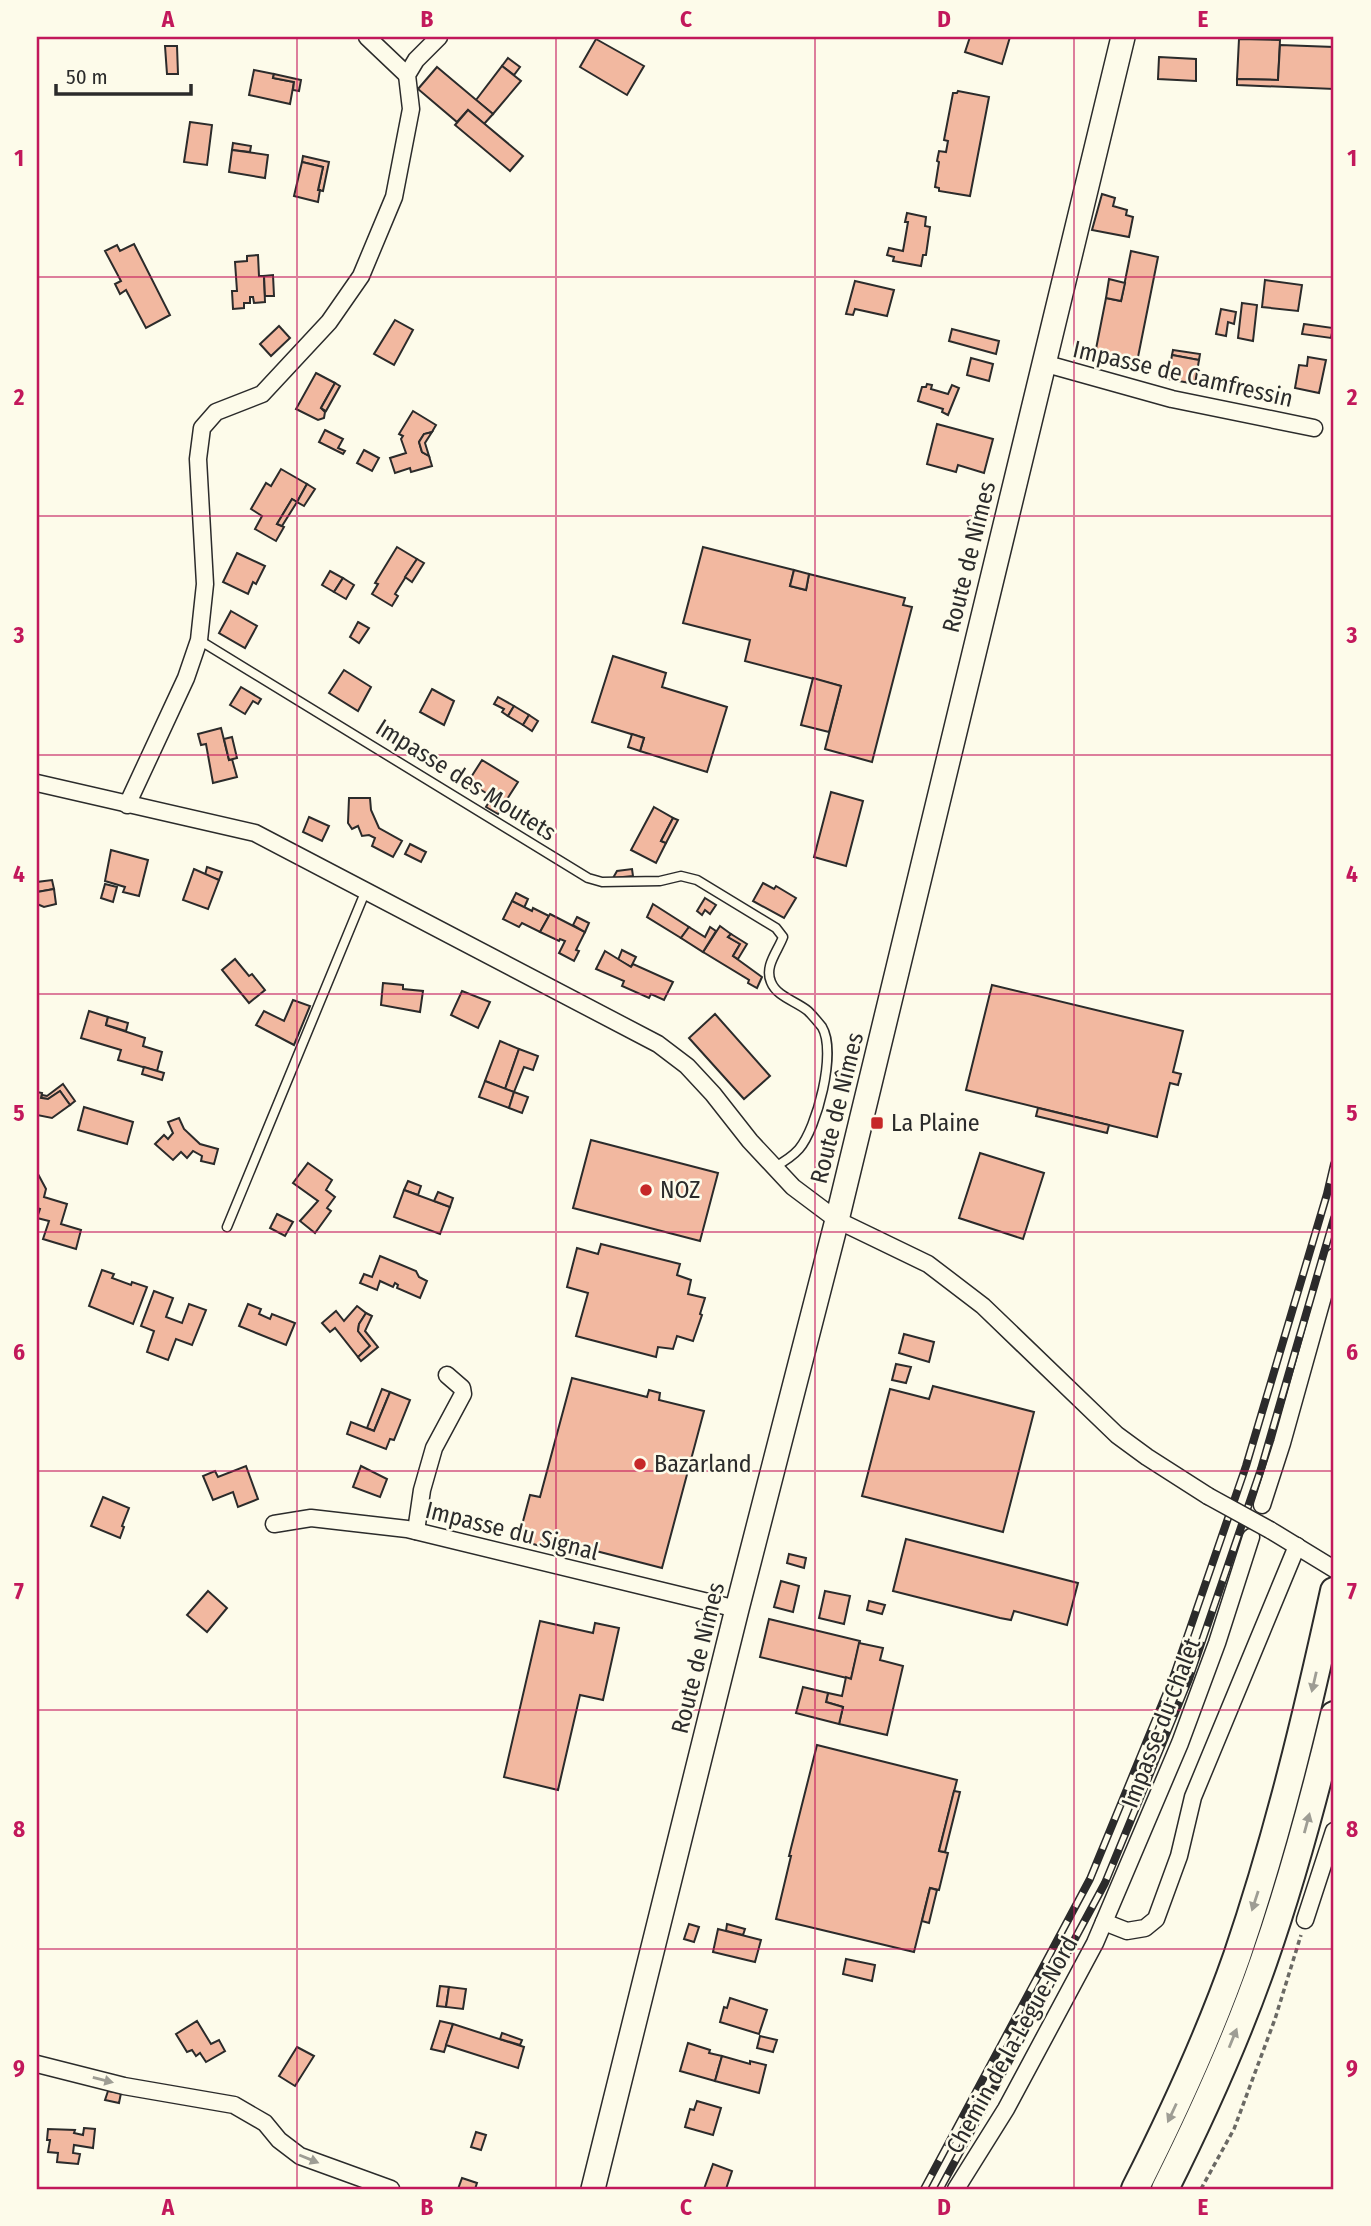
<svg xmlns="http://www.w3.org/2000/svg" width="1371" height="2226" font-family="'Fira Sans Condensed',sans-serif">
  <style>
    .building { fill: #f2b8a0; stroke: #2b2b2b; stroke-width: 2 }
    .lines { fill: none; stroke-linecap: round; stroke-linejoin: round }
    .service-casing { stroke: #2b2b2b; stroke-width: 11 }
    .minor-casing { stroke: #2b2b2b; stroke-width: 19 }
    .secondary-casing { stroke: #2b2b2b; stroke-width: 26 }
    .trunk-casing { stroke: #2b2b2b; stroke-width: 30 }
    .path { stroke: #6a6964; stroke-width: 3.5; stroke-dasharray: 5 3.5; stroke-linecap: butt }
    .service { stroke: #fdfbea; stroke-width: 8 }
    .minor { stroke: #fdfbea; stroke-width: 16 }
    .secondary { stroke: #fdfbea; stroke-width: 23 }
    .trunk { stroke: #fdfbea; stroke-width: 26 }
    .rail-casing { stroke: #2b2b2b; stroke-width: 8 }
    .rail { stroke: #fdfbea; stroke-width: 5; stroke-dasharray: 16; stroke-linecap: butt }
    .minor-bridge-casing { stroke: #2b2b2b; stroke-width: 19; stroke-linecap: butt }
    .minor-bridge { stroke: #fdfbea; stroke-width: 16 }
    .oneway { fill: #9e9d94 }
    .grid { fill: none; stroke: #c2185b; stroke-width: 2; stroke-opacity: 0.55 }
    .poi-dot { fill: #c62828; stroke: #fdfbea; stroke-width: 2.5 }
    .labels { text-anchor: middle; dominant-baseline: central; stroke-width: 5; stroke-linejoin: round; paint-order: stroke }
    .street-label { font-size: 24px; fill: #2b2b2b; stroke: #fdfbea }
    .poi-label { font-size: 24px; fill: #2b2b2b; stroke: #fdfbea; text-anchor: start }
    .neatline { fill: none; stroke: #c2185b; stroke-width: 2.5 }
    .grid-label { font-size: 23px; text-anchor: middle; font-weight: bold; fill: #c2185b }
  </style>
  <rect width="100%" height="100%" fill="#fdfbea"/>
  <g class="building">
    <polygon points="970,37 1010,37 1002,64 965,52"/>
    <polygon points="596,39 644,66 627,95 580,67"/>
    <polygon points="1239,39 1280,40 1278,80 1237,79"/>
    <polygon points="1280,45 1334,47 1334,89 1237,85 1237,79 1278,80"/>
    <polygon points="165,46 177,46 178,74 167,74"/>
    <polygon points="1159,57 1196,59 1196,81 1158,79"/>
    <polygon points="508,58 520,67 514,75 502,66"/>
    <polygon points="502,66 521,81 493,114 476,100"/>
    <polygon points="437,67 493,114 484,124 468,110 457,122 418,89"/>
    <polygon points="254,70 274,74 273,78 294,82 290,104 249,95"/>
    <polygon points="274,74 301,80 299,91 293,90 294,82 273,78"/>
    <polygon points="958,91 989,97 970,196 939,191 939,188 935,187 939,162 937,161 939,151 946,152 948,141 944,140 953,93 957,93"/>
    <polygon points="468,110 523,156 510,171 455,125"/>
    <polygon points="190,122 212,125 207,165 184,162"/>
    <polygon points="233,143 251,146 250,152 232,150"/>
    <polygon points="232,150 268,155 265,178 229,172"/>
    <polygon points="303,156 329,162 323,191 318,190 323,167 302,162"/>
    <polygon points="302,162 323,167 318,190 320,190 318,202 294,196"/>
    <polygon points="1102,194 1115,198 1113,206 1127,210 1126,215 1133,217 1129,237 1092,230"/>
    <polygon points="907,213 926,217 925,226 930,227 926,255 923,255 921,266 893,261 894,257 887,255 889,248 903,251 908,222 905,222"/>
    <polygon points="134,244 170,315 146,328 126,290 120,294 115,284 121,281 105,251 117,245 120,251"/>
    <polygon points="1131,251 1158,257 1137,362 1095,354 1106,298 1121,301"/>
    <polygon points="258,255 259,276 264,276 265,302 254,303 253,297 250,297 250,303 244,303 244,308 233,309 232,291 237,291 235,262 247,261 247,256"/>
    <polygon points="273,275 274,296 265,296 264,276"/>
    <polygon points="1109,279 1125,283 1121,301 1106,298"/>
    <polygon points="1265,280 1302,285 1298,311 1262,307"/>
    <polygon points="855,281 894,290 887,316 855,309 853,315 846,314"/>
    <polygon points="1242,303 1257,305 1253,341 1238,338"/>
    <polygon points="1221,309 1236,312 1234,324 1228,322 1226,336 1216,334"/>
    <polygon points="395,320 413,330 394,365 374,354"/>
    <polygon points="1304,324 1333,328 1331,338 1302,334"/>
    <polygon points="279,326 290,338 271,356 260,344"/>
    <polygon points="952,329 999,341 996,354 949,341"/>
    <polygon points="1173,350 1200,354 1199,360 1172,355"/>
    <polygon points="1172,355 1199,360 1195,384 1168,379"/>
    <polygon points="1308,357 1326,360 1319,393 1295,388 1299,365 1307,366"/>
    <polygon points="971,358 993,364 989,381 967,375"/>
    <polygon points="316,373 335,383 321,408 325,412 324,418 318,420 296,409"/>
    <polygon points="335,383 340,386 326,411 321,408"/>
    <polygon points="927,384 932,385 931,389 948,394 952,385 959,388 948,415 942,412 943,409 918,401 922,387 926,387"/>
    <polygon points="413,411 436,425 432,432 424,434 419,442 422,452 429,456 432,466 411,472 410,468 395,473 390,458 406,453 401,439 403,436 399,434"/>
    <polygon points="937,424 993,439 984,473 958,465 956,472 927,464"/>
    <polygon points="325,430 343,439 338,448 345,451 343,454 319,442"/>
    <polygon points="432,432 425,443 429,456 422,452 419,442 424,434"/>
    <polygon points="364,450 379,458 372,471 357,463"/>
    <polygon points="281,469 307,484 297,502 292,499 277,524 284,527 276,541 255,529 262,516 251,509 266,483 271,486"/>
    <polygon points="307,484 315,489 304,506 297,502"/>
    <polygon points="292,499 297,502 282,526 277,524"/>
    <polygon points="397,547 417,559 395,594 398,596 392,606 372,594 378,584 375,583"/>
    <polygon points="703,547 794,570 790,586 806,590 809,574 905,598 903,605 912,607 872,762 825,749 841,686 745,661 750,640 683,623"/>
    <polygon points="237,553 265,566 256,584 253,582 248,594 223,582"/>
    <polygon points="417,559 424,563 412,582 405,577"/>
    <polygon points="794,570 809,574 806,590 790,586"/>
    <polygon points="330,571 343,578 334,592 322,585"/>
    <polygon points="343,578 354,585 346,599 334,592"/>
    <polygon points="231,611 257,626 245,648 219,633"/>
    <polygon points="358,622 369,628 359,643 350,637"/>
    <polygon points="613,656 666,673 662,687 727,707 707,772 640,751 644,738 592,722"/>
    <polygon points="344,670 371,687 358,711 329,693"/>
    <polygon points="813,678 841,686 829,732 801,725"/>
    <polygon points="241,687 261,699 258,704 253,701 245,714 230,705"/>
    <polygon points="432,689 454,701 444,725 420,712"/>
    <polygon points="498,697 514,706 508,716 502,712 504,709 494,704"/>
    <polygon points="514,706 529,715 523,725 508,716"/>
    <polygon points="529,715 538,721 532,731 523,725"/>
    <polygon points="221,728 229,760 232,759 237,777 213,783 206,744 201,745 198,734"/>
    <polygon points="632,734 644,738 640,751 628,747"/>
    <polygon points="232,737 237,758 229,760 224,739"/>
    <polygon points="482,760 518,782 504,804 468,782"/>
    <polygon points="831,792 863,801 846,866 814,857"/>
    <polygon points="492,797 504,804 498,814 486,807"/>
    <polygon points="349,798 370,798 371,810 379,828 402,841 393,857 372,846 375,838 369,835 362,836 358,826 352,829 348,823"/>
    <polygon points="654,807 673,818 661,841 666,843 656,863 631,850"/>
    <polygon points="309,817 329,826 322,841 303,832"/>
    <polygon points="673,818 678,820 666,843 661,841"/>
    <polygon points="410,844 426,852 421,862 405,854"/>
    <polygon points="111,850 148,860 139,896 123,892 125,887 105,881"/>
    <polygon points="207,867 222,872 219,880 205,875"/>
    <polygon points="194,869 219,880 208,909 183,900"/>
    <polygon points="632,869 633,876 613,878 617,871"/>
    <polygon points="52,880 54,889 37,892 37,882"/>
    <polygon points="763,883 774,889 776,886 796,898 784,918 753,901"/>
    <polygon points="105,884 117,887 113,902 101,898"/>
    <polygon points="54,889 56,904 44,907 37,904 37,892"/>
    <polygon points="516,893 528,899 524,908 512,901"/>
    <polygon points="705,898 716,905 710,914 705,910 702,915 697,911"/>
    <polygon points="512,901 532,911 533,908 549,916 540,932 522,923 519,927 503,919"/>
    <polygon points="653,904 689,927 681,938 647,917"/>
    <polygon points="550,914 585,932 576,950 579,951 574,961 559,953 565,941 560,939 559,941 540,932"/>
    <polygon points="577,917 589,923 585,932 573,925"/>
    <polygon points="720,926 731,934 728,937 740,944 733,956 762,977 757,988 748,983 749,980 703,952"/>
    <polygon points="689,927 705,937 710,927 716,931 703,952 681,938"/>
    <polygon points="731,934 747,944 738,959 733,956 740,944 728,937"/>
    <polygon points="622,950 636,957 631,967 618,960"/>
    <polygon points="605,951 631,967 633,964 673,982 664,1000 651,994 649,998 622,986 624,981 596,969"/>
    <polygon points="235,959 249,976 252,974 265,990 249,1003 222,970"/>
    <polygon points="383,983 403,985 403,989 423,991 420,1012 381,1005"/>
    <polygon points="992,985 1183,1031 1173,1072 1181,1074 1178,1085 1170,1083 1157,1137 966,1090"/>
    <polygon points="462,991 490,1002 478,1028 451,1015"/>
    <polygon points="293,1000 310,1006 294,1045 256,1025 264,1011 284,1021"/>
    <polygon points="89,1011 108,1017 106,1025 145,1038 143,1046 162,1052 157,1071 118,1060 121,1050 81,1038"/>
    <polygon points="715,1014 770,1076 744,1099 689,1038"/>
    <polygon points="108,1017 128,1023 126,1031 106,1025"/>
    <polygon points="500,1041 519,1049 505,1089 485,1081"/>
    <polygon points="519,1049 538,1056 533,1070 524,1067 514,1092 505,1089"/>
    <polygon points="144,1067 164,1073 162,1080 142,1074"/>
    <polygon points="485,1081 514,1092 509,1108 479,1097"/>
    <polygon points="63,1084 75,1101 70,1105 60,1091 48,1099 41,1098 42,1095 47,1096"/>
    <polygon points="60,1091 70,1105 52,1118 37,1115 37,1092 42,1093 41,1098 48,1099"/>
    <polygon points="514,1092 528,1097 522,1113 509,1108"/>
    <polygon points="84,1107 133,1122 127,1144 78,1130"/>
    <polygon points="1038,1108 1109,1125 1107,1133 1036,1116"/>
    <polygon points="179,1118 184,1129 200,1144 218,1149 214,1164 201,1161 202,1156 193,1151 187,1158 181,1152 173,1160 155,1144 164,1135 168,1139 173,1133 168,1122"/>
    <polygon points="591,1140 718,1173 700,1241 573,1208"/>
    <polygon points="980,1153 1044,1173 1023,1239 959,1218"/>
    <polygon points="308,1163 332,1180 326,1190 335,1197 327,1208 331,1211 315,1233 300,1221 318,1201 293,1183"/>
    <polygon points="38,1174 46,1189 44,1197 67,1204 61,1224 81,1230 76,1249 43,1239 49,1221 37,1218 40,1209 37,1208"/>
    <polygon points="408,1181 421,1186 418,1195 404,1190"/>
    <polygon points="404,1190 450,1207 440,1234 394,1217"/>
    <polygon points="438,1192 453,1198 450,1207 434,1201"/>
    <polygon points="277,1214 293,1222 285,1236 270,1228"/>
    <polygon points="601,1244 680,1264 677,1275 691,1280 688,1294 705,1298 700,1314 702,1315 693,1341 677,1336 673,1349 658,1347 656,1357 576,1336 588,1293 567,1287 577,1248 598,1254"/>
    <polygon points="380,1256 416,1271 419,1277 427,1281 420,1298 397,1288 398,1285 395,1283 393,1287 380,1281 377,1290 360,1283 364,1274 372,1277"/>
    <polygon points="102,1270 114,1274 112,1278 131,1285 132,1282 147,1287 133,1324 89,1306"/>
    <polygon points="154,1291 173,1298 166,1317 182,1323 189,1304 206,1310 192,1345 176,1339 168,1360 147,1352 154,1331 141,1326"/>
    <polygon points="248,1304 261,1309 259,1314 270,1319 272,1314 295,1323 286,1345 239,1326"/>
    <polygon points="357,1306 366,1313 359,1324 358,1331 370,1346 358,1357 335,1328 330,1332 322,1323 336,1311 344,1321"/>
    <polygon points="366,1313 372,1316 365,1331 378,1347 361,1361 358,1357 370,1346 358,1331 359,1324"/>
    <polygon points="904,1334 934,1342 929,1362 899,1353"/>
    <polygon points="896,1364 911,1367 906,1383 892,1380"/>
    <polygon points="572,1378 647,1397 649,1390 660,1393 659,1400 704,1411 662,1568 596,1551 593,1560 518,1540 530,1495 540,1497"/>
    <polygon points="933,1386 1034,1412 1003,1532 862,1496 890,1389 929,1399"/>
    <polygon points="382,1389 390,1392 374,1431 367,1428"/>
    <polygon points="390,1392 410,1400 394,1440 390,1439 386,1449 347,1434 351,1422 374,1431"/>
    <polygon points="246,1466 258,1499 238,1507 233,1492 213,1500 203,1476 215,1471 218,1477"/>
    <polygon points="361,1466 387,1479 380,1497 353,1487"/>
    <polygon points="103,1497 129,1508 122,1526 124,1527 120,1538 91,1526"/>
    <polygon points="906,1539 1078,1583 1067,1625 1014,1611 1011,1620 1000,1618 893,1591"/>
    <polygon points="789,1554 806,1558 804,1568 787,1563"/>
    <polygon points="781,1581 799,1586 793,1612 774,1607"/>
    <polygon points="208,1591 227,1608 207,1632 187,1615"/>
    <polygon points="825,1591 850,1596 844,1624 819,1618"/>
    <polygon points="869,1601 885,1605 882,1614 867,1610"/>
    <polygon points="769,1619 860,1641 851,1679 760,1657"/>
    <polygon points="540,1621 593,1633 595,1623 619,1628 603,1700 580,1695 558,1790 504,1777"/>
    <polygon points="859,1643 883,1648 880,1660 903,1666 887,1735 839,1724 843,1707 826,1702 828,1693 842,1696 846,1677 851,1679"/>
    <polygon points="803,1687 828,1693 826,1702 843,1707 839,1724 796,1713"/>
    <polygon points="817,1745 957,1780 939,1851 948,1853 939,1890 930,1888 914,1952 776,1919 791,1856 789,1856"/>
    <polygon points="954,1791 960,1792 945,1852 939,1851"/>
    <polygon points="930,1888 937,1890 929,1923 922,1921"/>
    <polygon points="689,1924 699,1927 694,1942 684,1939"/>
    <polygon points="727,1924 745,1929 743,1935 726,1931"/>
    <polygon points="718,1929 761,1940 755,1962 713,1952"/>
    <polygon points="846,1959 875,1965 872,1981 843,1974"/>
    <polygon points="440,1986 449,1987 446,2007 437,2006"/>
    <polygon points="449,1987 466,1989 463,2009 446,2007"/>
    <polygon points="730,1998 767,2010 759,2034 720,2022 724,2007 727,2008"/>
    <polygon points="197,2021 211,2044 219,2040 225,2051 206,2062 200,2053 196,2056 192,2050 187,2052 176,2034"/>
    <polygon points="440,2021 453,2024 444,2052 431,2049"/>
    <polygon points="453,2024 524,2047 518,2068 446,2045"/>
    <polygon points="502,2033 522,2040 520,2045 500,2039"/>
    <polygon points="760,2036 777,2040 773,2052 757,2048"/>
    <polygon points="688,2043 710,2050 709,2053 722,2056 715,2081 680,2071"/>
    <polygon points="297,2047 314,2056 295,2086 279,2076"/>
    <polygon points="722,2056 750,2064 750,2061 766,2065 759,2093 715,2081"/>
    <polygon points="108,2091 121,2093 119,2103 105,2100"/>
    <polygon points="697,2101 721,2108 713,2135 685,2127 690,2109 694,2110"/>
    <polygon points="84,2128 95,2129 93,2148 74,2145 73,2153 80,2154 78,2164 57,2162 58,2153 48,2152 50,2140 47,2140 48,2129 75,2130 74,2133 83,2135"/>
    <polygon points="476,2132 486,2135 481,2150 471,2147"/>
    <polygon points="713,2164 732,2171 726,2189 704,2189"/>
    <polygon points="462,2178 477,2183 475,2189 458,2189"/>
  </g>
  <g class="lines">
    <g class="service-casing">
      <g id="service">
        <path d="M199,640L588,878L602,882L660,881L681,876L697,880L776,928L783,937C778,951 764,966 771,982C777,997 796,1001 808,1011C812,1015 818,1022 822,1027C837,1052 817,1128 799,1149C792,1157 782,1163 773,1168"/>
        <polyline points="227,1227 366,890"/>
      </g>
    </g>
    <g class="minor-casing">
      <g id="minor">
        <polyline points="367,37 407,75"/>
        <polyline points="1043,363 1172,399 1314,428"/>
        <polyline points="37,783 255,833 658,1044 687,1066 713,1094 750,1141 793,1187 837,1220 928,1264 983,1306 1117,1435 1147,1457 1208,1496"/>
        <polyline points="127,805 186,678 199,640 205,584 198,459 202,428 216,412 262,394 329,322 361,276 394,197 411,109 407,75 416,60 439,37"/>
        <polyline points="1262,1505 1282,1443 1334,1257"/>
        <polyline points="274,1524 311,1518 407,1529 737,1609"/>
        <polyline points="1270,1530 1334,1569"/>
        <polyline points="416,1531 422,1490 434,1448 463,1394 462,1388 447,1375"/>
        <polyline points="1305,1920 1334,1831"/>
        <polyline points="1104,1922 1127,1931 1145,1928 1156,1919 1179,1856 1193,1797 1297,1546"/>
        <polyline points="37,2064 124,2086 234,2105 265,2123 279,2140 300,2156 391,2189"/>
        <polyline points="956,2189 1006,2109 1095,1943 1180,1743 1217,1643 1251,1537"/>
      </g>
    </g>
    <g class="secondary-casing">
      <polyline id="secondary" points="593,2189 737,1609 837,1220 1123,37"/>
    </g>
    <g class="trunk-casing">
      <g id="trunk">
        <path d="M1135,2189C1173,2114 1209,2036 1237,1956C1278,1836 1307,1714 1334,1591"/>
        <path d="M1165,2189C1202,2115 1237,2038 1264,1960C1292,1880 1314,1798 1334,1715"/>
      </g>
    </g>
    <polyline class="path" points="1201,2189 1234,2129 1275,2019 1301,1935"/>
    <use href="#service" class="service"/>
    <use href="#minor" class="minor"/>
    <use href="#secondary" class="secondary"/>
    <use href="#trunk" class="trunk"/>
    <g class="rail-casing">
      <g id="rail">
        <polyline points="924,2189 1090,1879 1174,1675 1246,1466 1327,1194 1334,1164"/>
        <polyline points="940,2189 1105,1883 1189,1679 1261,1469 1334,1218"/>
      </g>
    </g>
    <use href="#rail" class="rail"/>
    <g class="minor-bridge-casing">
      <polyline id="minor-bridge" points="1208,1496 1270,1530"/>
    </g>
    <use href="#minor-bridge" class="minor-bridge"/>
  </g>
  <defs><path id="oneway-solid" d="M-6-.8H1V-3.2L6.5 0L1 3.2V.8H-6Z" transform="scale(1.75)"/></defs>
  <g class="oneway">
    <use href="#oneway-solid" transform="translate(1314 1682) rotate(103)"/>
    <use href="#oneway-solid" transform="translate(1307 1823) rotate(-75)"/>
    <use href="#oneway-solid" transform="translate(1255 1901) rotate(108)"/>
    <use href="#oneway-solid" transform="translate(1233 2038) rotate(-68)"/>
    <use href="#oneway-solid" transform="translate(103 2080) rotate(14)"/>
    <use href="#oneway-solid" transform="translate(1172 2113) rotate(115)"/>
    <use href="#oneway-solid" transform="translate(309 2159) rotate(22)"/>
  </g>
  <path class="grid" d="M297,37V2189M556,37V2189M815,37V2189M1074,37V2189M37,277H1334M37,516H1334M37,755H1334M37,994H1334M37,1232H1334M37,1471H1334M37,1710H1334M37,1949H1334"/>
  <g class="poi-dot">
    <rect x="870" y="1116" width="14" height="14" rx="3.5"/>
    <circle cx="646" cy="1190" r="7"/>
    <circle cx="640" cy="1464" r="7"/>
  </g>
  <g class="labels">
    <g class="street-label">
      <text transform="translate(1183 374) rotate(13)">Impasse de Camfressin</text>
      <text transform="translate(969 557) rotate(-76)">Route de Nîmes</text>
      <text transform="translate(466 780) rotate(32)">Impasse des Moutets</text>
      <text transform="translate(837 1108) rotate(-76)">Route de Nîmes</text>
      <text transform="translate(512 1531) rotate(14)">Impasse du Signal</text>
      <text transform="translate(698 1658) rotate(-76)">Route de Nîmes</text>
      <text transform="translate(1161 1723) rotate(-69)">Impasse du Chalet</text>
      <text transform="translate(1012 2045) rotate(-61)">Chemin de la Lègue Nord</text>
    </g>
    <g class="poi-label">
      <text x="891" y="1123">La Plaine</text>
      <text x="660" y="1190">NOZ</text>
      <text x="654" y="1464">Bazarland</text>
    </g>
  </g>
  <rect width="1371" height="2226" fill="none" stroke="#fdfbea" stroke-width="77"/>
  <path d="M56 84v10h135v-10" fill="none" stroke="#2b2b2b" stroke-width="3.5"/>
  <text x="66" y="84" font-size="21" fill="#2b2b2b" stroke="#fdfbea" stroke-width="5" paint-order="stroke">50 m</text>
  <rect x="38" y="38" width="1294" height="2150" class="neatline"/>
  <g class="grid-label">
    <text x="168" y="27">A</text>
    <text x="427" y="27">B</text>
    <text x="686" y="27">C</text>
    <text x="944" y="27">D</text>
    <text x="1203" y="27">E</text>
    <text x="19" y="166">1</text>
    <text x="1352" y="166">1</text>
    <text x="19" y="405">2</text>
    <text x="1352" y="405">2</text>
    <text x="19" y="643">3</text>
    <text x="1352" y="643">3</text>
    <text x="19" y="882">4</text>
    <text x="1352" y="882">4</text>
    <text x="19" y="1121">5</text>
    <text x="1352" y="1121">5</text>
    <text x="19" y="1360">6</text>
    <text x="1352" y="1360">6</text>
    <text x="19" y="1599">7</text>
    <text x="1352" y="1599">7</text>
    <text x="19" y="1837">8</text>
    <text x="1352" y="1837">8</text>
    <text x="19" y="2076">9</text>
    <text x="1352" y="2076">9</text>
    <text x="168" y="2215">A</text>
    <text x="427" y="2215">B</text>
    <text x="686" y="2215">C</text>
    <text x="944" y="2215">D</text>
    <text x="1203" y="2215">E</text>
  </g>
</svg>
